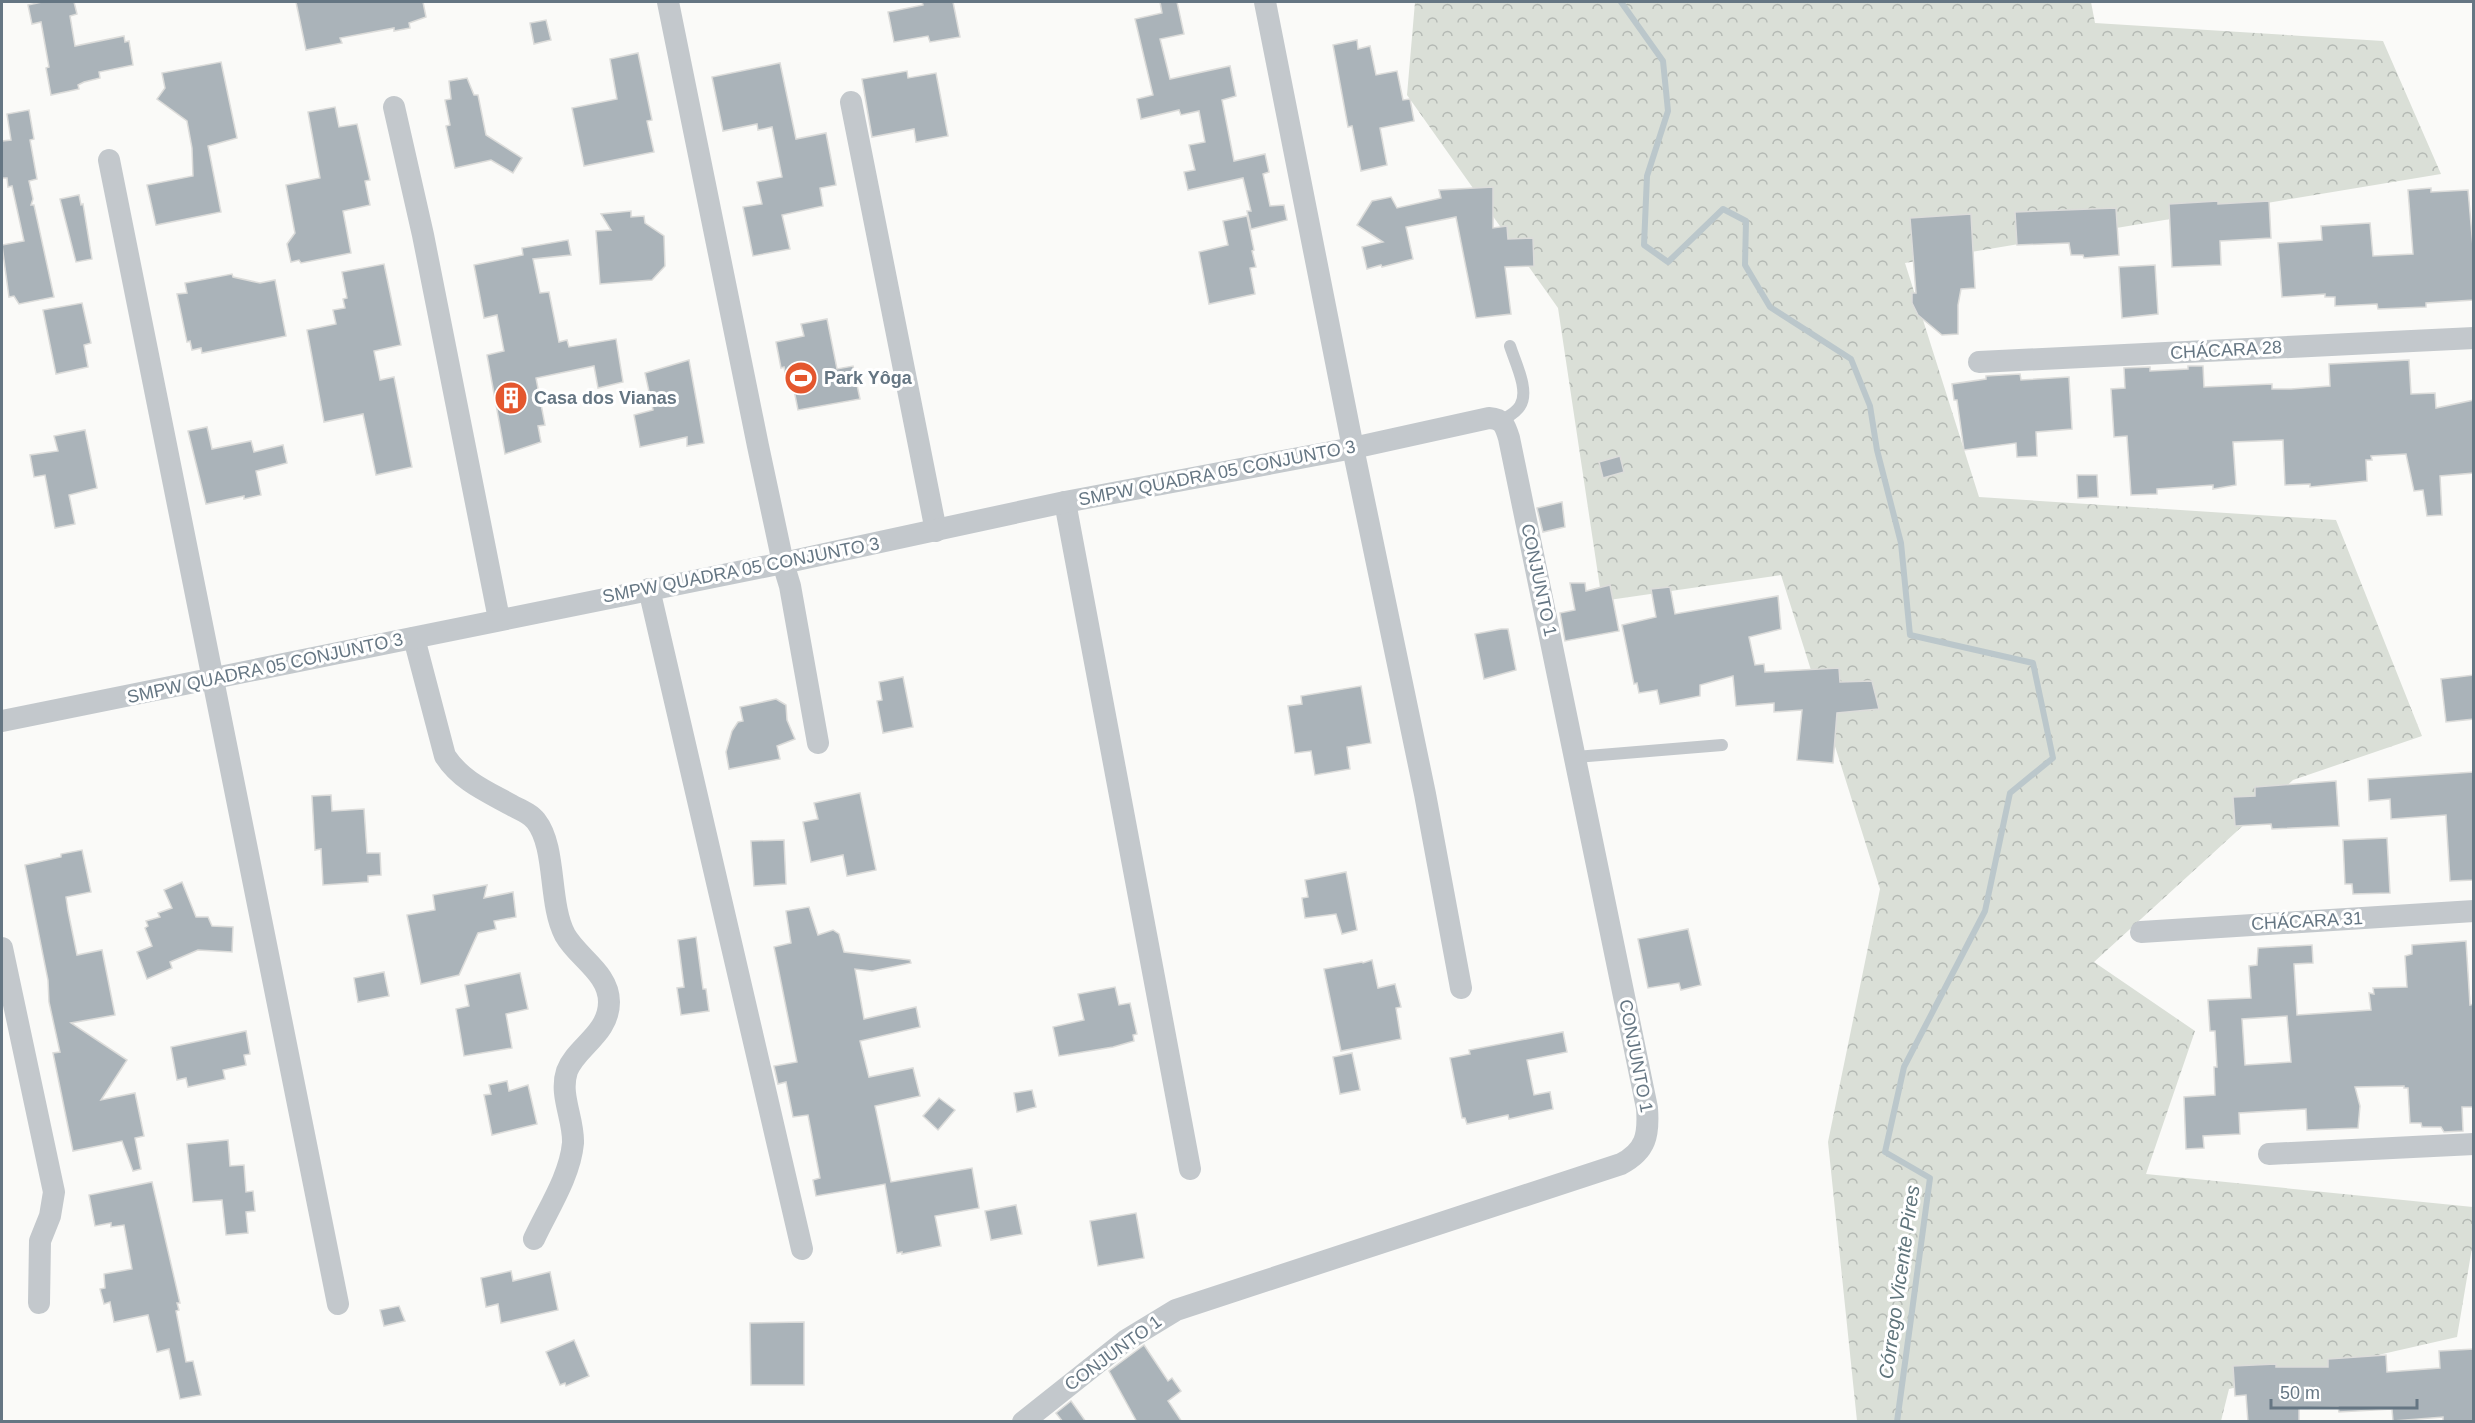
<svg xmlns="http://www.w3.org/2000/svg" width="2475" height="1423" font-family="Arial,sans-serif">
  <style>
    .forest { fill: url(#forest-crowns) }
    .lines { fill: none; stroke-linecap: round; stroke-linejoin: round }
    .stream { stroke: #bbc7cb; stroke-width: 6 }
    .building { fill: #aab3b9; stroke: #dcdcda; stroke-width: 1.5; fill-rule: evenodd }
    .lane { stroke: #c3c8cc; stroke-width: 12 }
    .street { stroke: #c3c8cc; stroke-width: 22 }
    .labels { text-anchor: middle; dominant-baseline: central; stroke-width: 6; stroke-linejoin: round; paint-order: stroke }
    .street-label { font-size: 18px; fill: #657683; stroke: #fff }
    .poi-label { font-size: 18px; font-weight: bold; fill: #657683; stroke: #fff; text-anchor: start }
    .water-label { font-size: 20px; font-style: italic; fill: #60757c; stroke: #fff }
  </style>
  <defs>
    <pattern id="forest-crowns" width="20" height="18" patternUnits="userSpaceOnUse" patternTransform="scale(1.5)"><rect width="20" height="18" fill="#dadfd7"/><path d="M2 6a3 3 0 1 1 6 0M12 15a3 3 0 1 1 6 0" fill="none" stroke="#b4b9b4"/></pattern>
  </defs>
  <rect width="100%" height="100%" fill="#fafaf8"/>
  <polygon class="forest" points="1415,2 2091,2 2095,23 2383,41 2441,174 1905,263 1979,497 2336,520 2422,736 2293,780 2094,962 2195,1031 2146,1174 2473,1207 2473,1242 2457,1337 2229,1389 2221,1421 1857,1421 1828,1142 1880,889 1781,575 1602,601 1558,308 1407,95"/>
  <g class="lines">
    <polyline class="stream" points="1621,2 1663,61 1668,111 1647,176 1644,245 1668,262 1723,209 1746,221 1745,265 1770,307 1851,359 1870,406 1877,450 1901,543 1910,635 2033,663 2053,758 2010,793 1985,911 1904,1067 1885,1152 1930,1178 1897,1422"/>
  </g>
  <g class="building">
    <polygon points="42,2 74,2 77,14 70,16 75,46 124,36 125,42 129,41 133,65 99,72 100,78 84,82 78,85 79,89 51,95 46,68 49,67 41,22 32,24 28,5"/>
    <polygon points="296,2 423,2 426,17 409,23 410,28 394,31 394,28 340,38 342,43 306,50"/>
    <polygon points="922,2 953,2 960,37 930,42 928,36 894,42 888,12 923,5"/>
    <polygon points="1160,2 1177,2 1184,34 1160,39 1170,79 1230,66 1236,96 1222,100 1234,161 1265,154 1269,172 1263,174 1270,206 1284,205 1287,220 1251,229 1247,211 1251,211 1243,178 1188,190 1184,172 1195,170 1189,145 1205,142 1199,111 1181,115 1179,110 1141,119 1137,99 1153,95 1135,19 1162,13"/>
    <polygon points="546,20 551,40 534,44 530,23"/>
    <polygon points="1357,40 1358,49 1370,46 1376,75 1397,71 1403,100 1410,99 1414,121 1380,128 1387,165 1361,171 1352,126 1348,127 1333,45"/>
    <polygon points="638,53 652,120 647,121 654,152 584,166 572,108 617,99 610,59"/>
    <polygon points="221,62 237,138 208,146 221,212 156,225 147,185 193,176 192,148 187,121 157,99 165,88 162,73"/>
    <polygon points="780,63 796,139 826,133 836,185 820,188 823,206 782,215 790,249 753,256 743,207 762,204 757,182 782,177 772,127 758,130 757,124 723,131 712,77"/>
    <polygon points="907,71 908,78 936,73 948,136 916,142 914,129 872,137 862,79"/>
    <polygon points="467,78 474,95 478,95 486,135 522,158 513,173 491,160 455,168 446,126 450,125 445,100 451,99 449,81"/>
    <polygon points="335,107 339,127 357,124 370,180 365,181 370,205 343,211 351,253 301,263 299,260 291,262 287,244 295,233 286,185 320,178 308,112"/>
    <polygon points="29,110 34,139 30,140 37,179 29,181 33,199 31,205 34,205 54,297 19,304 14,296 9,297 2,245 24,241 12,186 8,187 7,178 2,178 2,141 11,140 7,114"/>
    <polygon points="1493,187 1493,228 1507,226 1508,239 1533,238 1534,266 1505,267 1511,314 1476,318 1456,217 1406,227 1413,259 1382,267 1381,265 1367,269 1362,247 1383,242 1357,225 1372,201 1391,197 1397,208 1441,198 1439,190"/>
    <polygon points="2431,188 2431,192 2468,190 2474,258 2474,300 2426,303 2426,307 2378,309 2377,304 2335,306 2335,297 2325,297 2325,294 2282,297 2278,243 2322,240 2321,226 2370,223 2373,256 2413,254 2408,190"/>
    <polygon points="79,195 81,205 83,204 92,259 76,262 60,199"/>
    <polygon points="2218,201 2218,204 2269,201 2271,238 2220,241 2221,265 2172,267 2169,204"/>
    <polygon points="2116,208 2119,255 2084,258 2083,255 2071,255 2069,243 2017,245 2015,212"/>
    <polygon points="631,211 631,217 644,216 645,223 664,236 665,266 652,280 600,284 596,231 611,230 601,214"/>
    <polygon points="1971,214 1975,288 1961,289 1958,305 1958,334 1942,335 1918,315 1912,303 1912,293 1916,293 1910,218"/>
    <polygon points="1247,216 1254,250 1252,251 1256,267 1250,268 1255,294 1209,304 1199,252 1228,245 1223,221"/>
    <polygon points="568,240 571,255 533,259 540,293 549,292 559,342 567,340 569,347 616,339 623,382 598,388 594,366 536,378 545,425 538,426 541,442 505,454 487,355 504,351 497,315 484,318 474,265 523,255 522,248"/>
    <polygon points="384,264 401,345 374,351 380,380 394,377 412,467 376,475 363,414 324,422 307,330 336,324 333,310 345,308 343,299 347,298 342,272"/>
    <polygon points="2155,265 2158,314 2122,318 2119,267"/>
    <polygon points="232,274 233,277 260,283 275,280 286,336 202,353 201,348 192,350 190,341 187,342 177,294 187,293 185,283"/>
    <polygon points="82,303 91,343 84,345 88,367 56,374 43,310"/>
    <polygon points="827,319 837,369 853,366 860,399 798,410 793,385 788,386 784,367 781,368 776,342 804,336 801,324"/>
    <polygon points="689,360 704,443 687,446 687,437 640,447 634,415 653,410 645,373"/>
    <polygon points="2409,360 2411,394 2435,393 2436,408 2474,400 2474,473 2440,476 2442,515 2427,516 2423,490 2414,491 2406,454 2371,456 2372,460 2366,460 2367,481 2310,487 2310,484 2285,485 2283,440 2233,442 2236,485 2213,489 2213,485 2157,489 2157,494 2131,495 2127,436 2114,437 2111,389 2125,388 2124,368 2150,367 2150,371 2188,369 2188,366 2203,366 2204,387 2272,384 2272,389 2291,389 2330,386 2329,364"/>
    <polygon points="2020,374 2021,380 2069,377 2072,429 2036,432 2037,456 2017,457 2016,443 1964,450 1957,400 1954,400 1952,384 1986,379 1986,376"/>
    <polygon points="207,427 212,449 251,441 254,452 283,445 287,463 256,471 261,495 244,499 244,496 206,504 188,431"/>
    <polygon points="85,430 97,488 69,495 75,524 55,528 45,475 34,477 30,455 58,451 54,436"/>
    <polygon points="1620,456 1624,472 1603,478 1599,462"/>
    <polygon points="2077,475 2097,475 2098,497 2078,498"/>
    <polygon points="1562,502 1565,527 1543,532 1537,508"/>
    <polygon points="1570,583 1585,583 1586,591 1610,585 1619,631 1565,641 1560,613 1575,610"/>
    <polygon points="1670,587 1675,614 1778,596 1781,629 1749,637 1755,665 1764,664 1765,672 1839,668 1840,682 1872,681 1879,709 1837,713 1833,763 1797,760 1802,710 1774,712 1774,703 1736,706 1733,676 1700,685 1700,696 1660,704 1657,690 1639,693 1637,683 1634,684 1622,625 1656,617 1651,589"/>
    <polygon points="1501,629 1508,629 1516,670 1484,679 1475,634"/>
    <polygon points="2474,675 2474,719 2446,722 2441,679"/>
    <polygon points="903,677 913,727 883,733 877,701 882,700 879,682"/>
    <polygon points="1361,686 1371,743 1347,747 1350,769 1315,775 1311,751 1295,753 1288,706 1302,704 1301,696"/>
    <polygon points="776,699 786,705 787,720 795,739 777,746 780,759 729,769 726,752 732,731 738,722 743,721 740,707"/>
    <polygon points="2474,772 2474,880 2450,881 2446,815 2391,819 2390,799 2369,801 2368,779"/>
    <polygon points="2336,781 2339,826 2272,829 2271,824 2235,826 2233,797 2255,796 2255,787"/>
    <polygon points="860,793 876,870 847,876 843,855 811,862 803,822 818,819 814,803"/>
    <polygon points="331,795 332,811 364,809 367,853 380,853 381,875 368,876 368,882 323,885 321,849 315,850 312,796"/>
    <polygon points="2387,838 2390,893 2353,894 2352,884 2345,884 2343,840"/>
    <polygon points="784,840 786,884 754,886 751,841"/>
    <polygon points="82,850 91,892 66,897 68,911 77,955 102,950 115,1015 71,1023 127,1060 101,1100 135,1093 144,1136 135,1138 141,1169 133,1171 122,1141 73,1151 53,1053 60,1052 49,1002 48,980 25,865 61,857 61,854"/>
    <polygon points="1346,872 1357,930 1342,934 1336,914 1305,918 1302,898 1308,897 1305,880"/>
    <polygon points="182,882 196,917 208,917 212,926 233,927 232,952 198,950 170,962 172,968 147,979 137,952 152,946 145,928 148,926 146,921 160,917 158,913 172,908 164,890"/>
    <polygon points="487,885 484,898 513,892 516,917 494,921 496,929 478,933 459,975 421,984 407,915 435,910 433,895"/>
    <polygon points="809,907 818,935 833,930 839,934 844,952 910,960 911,963 872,971 855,969 864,1019 916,1007 920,1027 860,1041 869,1077 913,1068 920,1096 875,1106 891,1182 972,1168 979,1208 935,1216 941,1246 902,1254 902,1252 897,1253 885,1184 816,1196 813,1180 820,1178 808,1115 793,1117 786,1082 778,1084 774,1066 797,1062 774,947 791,943 786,911"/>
    <polygon points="1688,929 1701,985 1681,990 1679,983 1648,988 1638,939"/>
    <polygon points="696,937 703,989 706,989 709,1011 681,1015 677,988 684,987 678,940"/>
    <path d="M2466,941L2470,1005L2474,1004V1107H2462L2463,1131L2444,1132L2441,1127H2422L2421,1123H2410L2408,1088H2404V1086L2355,1087L2360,1106L2358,1128L2307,1130L2306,1109L2239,1113L2240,1134L2203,1136L2204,1148L2186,1149L2184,1097L2215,1095L2214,1067H2217L2215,1031H2210L2208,1000L2251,998L2249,966L2257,965L2258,948L2312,945L2313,963L2294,964L2297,1015L2371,1010L2369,993L2374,994L2373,988L2407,987L2405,956L2412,954V945ZM2287,1016L2291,1062L2245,1065L2242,1019Z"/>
    <polygon points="1372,960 1378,988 1395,984 1401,1007 1396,1008 1401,1039 1341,1051 1324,969 1362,962 1363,963"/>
    <polygon points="384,972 389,996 358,1002 354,978"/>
    <polygon points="520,973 528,1009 506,1014 512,1048 464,1056 456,1009 469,1006 465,985"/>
    <polygon points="1115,987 1119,1005 1130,1003 1137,1034 1133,1035 1134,1041 1113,1047 1059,1056 1053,1027 1084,1020 1078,994"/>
    <polygon points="246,1031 250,1054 244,1055 246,1065 223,1070 225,1079 188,1087 186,1078 177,1080 171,1047"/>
    <polygon points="1563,1032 1567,1052 1527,1060 1534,1095 1550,1092 1553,1109 1509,1119 1508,1115 1467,1124 1465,1118 1462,1118 1450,1058 1470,1054 1469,1050"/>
    <polygon points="1352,1053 1360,1090 1340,1094 1333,1057"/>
    <polygon points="507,1081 509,1091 528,1085 537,1124 492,1135 484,1095 491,1094 489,1085"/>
    <polygon points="1032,1090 1036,1107 1017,1112 1014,1093"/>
    <polygon points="939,1098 955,1110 938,1130 923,1116"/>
    <polygon points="228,1140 230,1166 244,1165 246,1192 253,1191 255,1211 246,1212 248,1233 226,1235 222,1200 193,1202 187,1144"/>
    <polygon points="152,1182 180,1303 177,1303 179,1310 176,1311 186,1362 193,1361 201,1395 180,1399 169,1349 157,1352 148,1315 114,1322 110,1302 104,1304 100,1289 105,1288 104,1274 132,1269 124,1225 111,1227 111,1223 95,1226 89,1195"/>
    <polygon points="1016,1205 1022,1234 991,1240 985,1211"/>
    <polygon points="1136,1213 1144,1258 1098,1266 1090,1221"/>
    <polygon points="511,1271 513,1281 550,1272 558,1310 501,1323 498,1304 486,1307 481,1278"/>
    <polygon points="399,1306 405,1321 384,1326 380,1310"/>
    <polygon points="804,1322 804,1385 751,1385 750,1323"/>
    <polygon points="574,1340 589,1376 566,1386 565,1383 560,1385 546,1352"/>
    <polygon points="1144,1345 1168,1381 1172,1378 1181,1391 1168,1401 1182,1422 1137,1422 1109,1371"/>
    <polygon points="2474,1349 2474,1422 2443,1422 2443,1417 2393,1421 2392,1409 2339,1412 2338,1407 2299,1408 2299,1422 2248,1422 2246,1395 2235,1396 2233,1366 2276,1364 2276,1367 2328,1367 2328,1359 2386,1355 2387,1372 2440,1368 2439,1351"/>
    <polygon points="1071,1401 1086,1422 1063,1422 1056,1413"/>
  </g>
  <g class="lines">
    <g class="lane">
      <path d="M1501,421C1507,417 1516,413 1520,406C1530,391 1515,362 1510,346"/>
      <polyline points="1576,757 1722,745"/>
    </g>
    <g class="street">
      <polyline points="668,2 758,446 783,563 790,586 818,743"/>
      <polyline points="1265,2 1353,448 1425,794 1461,988"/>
      <polyline points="851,102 936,531"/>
      <polyline points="394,107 423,235 499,619"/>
      <polyline points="109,160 338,1304"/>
      <polyline points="1979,362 2474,338"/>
      <polyline points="1065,502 1190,1169"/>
      <polyline points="649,589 802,1249"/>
      <path d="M414,638L445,756C461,781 488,792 513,806C521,810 531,814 536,821C557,848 548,903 565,935C578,958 609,973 609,1002C609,1034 576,1047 567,1071C559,1095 574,1119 573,1143C570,1176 548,1209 534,1239"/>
      <path d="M2,721L783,563L1065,502L1353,448L1489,418C1503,419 1505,425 1509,438L1647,1108C1649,1135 1646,1151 1621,1164L1176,1310L1125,1341L1023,1422"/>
      <polyline points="2141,932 2474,911"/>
      <polyline points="2,948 54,1192 50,1216 40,1241 39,1303"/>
      <polyline points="2269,1154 2474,1144"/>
    </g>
  </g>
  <defs>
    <g id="stadium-disc" transform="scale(1.725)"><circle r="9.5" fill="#e4572e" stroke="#fff"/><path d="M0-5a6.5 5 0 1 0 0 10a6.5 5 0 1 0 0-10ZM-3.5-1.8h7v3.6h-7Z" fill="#fff"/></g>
    <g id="building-disc" transform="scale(1.725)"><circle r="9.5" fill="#e4572e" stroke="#fff"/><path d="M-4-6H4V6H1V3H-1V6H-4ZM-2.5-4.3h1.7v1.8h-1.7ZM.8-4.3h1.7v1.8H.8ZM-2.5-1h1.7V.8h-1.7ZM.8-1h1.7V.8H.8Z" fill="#fff"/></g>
  </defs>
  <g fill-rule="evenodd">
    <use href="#stadium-disc" x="801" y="378"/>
    <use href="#building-disc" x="511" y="398"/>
  </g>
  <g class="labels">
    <g class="street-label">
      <text transform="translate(2226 350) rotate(-3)">CHÁCARA 28</text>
      <text transform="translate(1217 473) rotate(-11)">SMPW QUADRA 05 CONJUNTO 3</text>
      <text transform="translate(741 570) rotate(-11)">SMPW QUADRA 05 CONJUNTO 3</text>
      <text transform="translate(1539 580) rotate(78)">CONJUNTO 1</text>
      <text transform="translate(265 668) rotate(-12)">SMPW QUADRA 05 CONJUNTO 3</text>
      <text transform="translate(2307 921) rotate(-3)">CHÁCARA 31</text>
      <text transform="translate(1636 1056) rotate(79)">CONJUNTO 1</text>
      <text transform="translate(1113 1353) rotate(-36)">CONJUNTO 1</text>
    </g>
    <g class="poi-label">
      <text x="824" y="378">Park Yôga</text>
      <text x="534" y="398">Casa dos Vianas</text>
    </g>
    <g class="water-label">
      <text transform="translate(1899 1282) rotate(-82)">Córrego Vicente Pires</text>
    </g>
  </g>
  <rect width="2475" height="1423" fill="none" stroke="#657683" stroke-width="6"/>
  <path d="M2271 1399v9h146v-9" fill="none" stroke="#657683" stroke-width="3"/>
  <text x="2280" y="1399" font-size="18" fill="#657683" stroke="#ffffff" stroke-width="4.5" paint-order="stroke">50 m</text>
</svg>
